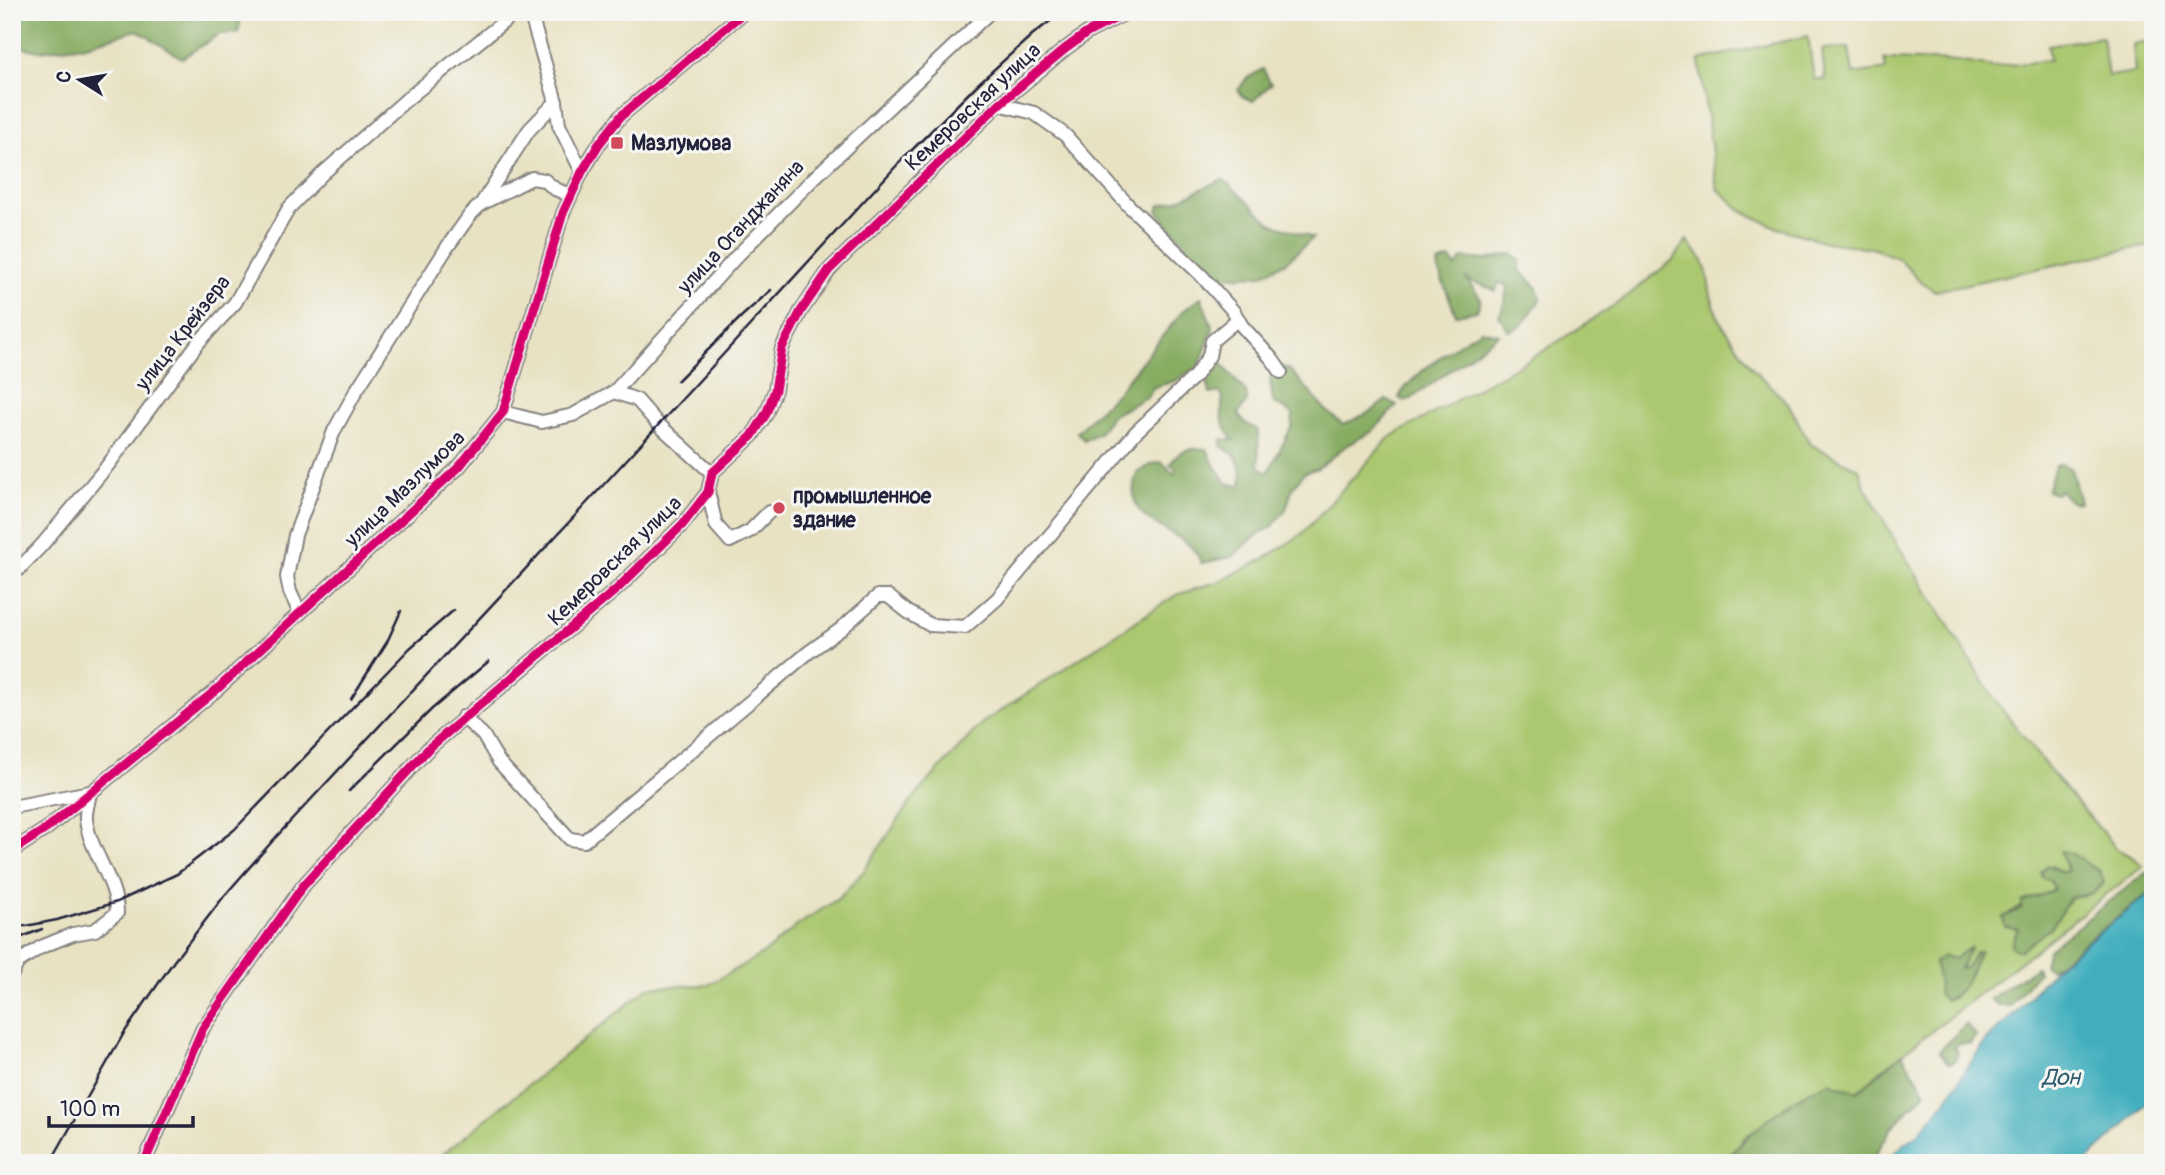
<svg xmlns="http://www.w3.org/2000/svg" width="2165" height="1175" font-family="Pangolin,sans-serif">
  <style>
    .green { fill: #aac86f; stroke: #667555; stroke-width: 2; fill-rule: evenodd }
    .forest { fill: #87ac62; stroke: #54674e; stroke-width: 2 }
    .water { fill: #40aebd; stroke: #31687c; stroke-width: 2 }
    .lines { fill: none; stroke-linecap: round; stroke-linejoin: round }
    .minor-casing { stroke: #85827f; stroke-width: 16 }
    .minor { stroke: #fff; stroke-width: 12 }
    .rail { stroke: #22223b; stroke-width: 2.5 }
    .cycleway-casing { stroke: #f6f6f2; stroke-width: 13 }
    .cycleway { stroke: #d6006c; stroke-width: 9 }
    .poi-dot { fill: #d1495b; stroke: #f6f6f2; stroke-width: 2.5 }
    .labels { text-anchor: middle; dominant-baseline: central; stroke-width: 6; stroke-linejoin: round; paint-order: stroke }
    .street-label { font-size: 21px; fill: #22223b; stroke: #f6f6f2 }
    .poi-label { font-size: 21px; font-weight: bold; fill: #22223b; stroke: #f6f6f2; text-anchor: start }
    .water-label { font-size: 23px; font-style: italic; fill: #2e5a6f; stroke: #f6f6f2 }
  </style>
  <rect width="100%" height="100%" fill="#f6f6f2"/>
  <filter id="ink" filterUnits="userSpaceOnUse"><feTurbulence type="fractalNoise" baseFrequency=".0143" numOctaves="2"/><feDisplacementMap in="SourceGraphic" scale="14" xChannelSelector="R" yChannelSelector="G"/><feConvolveMatrix kernelMatrix="1 2 1 2 8 2 1 2 1" color-interpolation-filters="sRGB"/></filter>
  <filter id="wash" filterUnits="userSpaceOnUse"><feTurbulence type="fractalNoise" baseFrequency=".00686" numOctaves="4" result="noise"/><feDisplacementMap in="SourceGraphic" scale="28" xChannelSelector="R" yChannelSelector="G"/><feGaussianBlur stdDeviation="1.57" result="paint"/><feColorMatrix in="noise" values="0 0 0 0 0 0 0 0 0 0 0 0 0 0 0 0 0 1.4 0 .05"/><feComposite in="paint" operator="in"/></filter>
  <g filter="url(#wash)">
    <rect width="100%" height="100%" fill="#e8e2c3"/>
    <g class="green">
      <polygon points="1808,36 1814,79 1825,80 1822,49 1849,48 1853,74 1886,69 1884,59 1957,61 1994,67 2050,60 2048,45 2102,37 2108,76 2135,72 2133,44 2153,40 2153,246 2129,249 1935,291 1921,282 1898,258 1872,248 1826,242 1778,228 1742,211 1717,188 1699,60"/>
      <path d="M1687,240L1703,261L1707,273L1711,296L1719,320L1753,369L1788,403L1810,444L1859,469L1864,485L1894,539L1995,700L2051,772L2117,849L2134,858L2143,866L1884,1068L1857,1092L1829,1082L1745,1137L1723,1163H432L649,987L708,985L764,953L798,925L839,898L863,872L913,798L982,723L1176,595L1220,581L1264,559L1302,534L1389,438L1537,355L1621,301L1674,259ZM2061,852C2077,855 2085,865 2100,871L2104,883L2093,893L2070,898L2052,927L2014,939L2018,929L2005,927L2010,912C2024,908 2027,901 2037,896C2045,893 2048,895 2054,889L2050,879L2052,866L2062,872L2069,871ZM1976,951L1953,998L1939,994L1940,983L1960,968H1966Z"/>
    </g>
    <g class="forest">
      <polygon points="12,12 242,12 238,34 220,34 182,58 137,30 86,45 39,51 12,45"/>
      <polygon points="1263,69 1271,84 1253,101 1243,97 1238,90 1246,79"/>
      <polygon points="1223,179 1271,223 1313,238 1286,262 1262,275 1224,277 1204,267 1158,212 1160,205 1177,200"/>
      <path d="M1511,254L1520,260L1519,270L1536,286L1541,299L1521,326L1509,331L1499,316L1505,302L1507,285L1498,284L1496,291C1486,285 1474,285 1465,277L1481,299L1477,311L1456,315L1439,272L1438,263L1450,259L1456,267L1463,258L1486,260Z"/>
      <polygon points="1201,297 1213,329 1199,366 1175,381 1154,387 1147,397 1111,416 1099,433 1084,440 1077,432 1118,391 1182,312"/>
      <path d="M1481,330L1499,334L1411,399L1405,401L1399,398C1406,378 1462,341 1481,330Z"/>
      <path d="M1218,360L1246,392L1247,401L1238,414L1244,422L1258,430L1259,466L1268,473L1292,426L1293,414L1273,402L1270,380L1277,366L1288,368L1325,409L1343,425L1372,411L1386,400L1397,405L1373,431L1347,445L1318,468L1304,473L1293,487L1286,509L1272,527L1252,539L1232,557L1201,563C1188,523 1117,531 1137,473L1152,464L1162,462L1174,474L1176,468L1170,464C1180,449 1189,448 1207,449L1214,465L1228,484L1241,485L1242,474L1236,456L1221,446L1222,439L1234,440C1222,427 1220,415 1223,397L1219,392L1210,394L1207,380L1209,364Z"/>
      <polygon points="2061,464 2071,469 2080,502 2072,503 2059,490 2056,494 2047,491 2055,466"/>
      <path d="M2060,851C2076,851 2084,865 2100,871L2104,883L2093,893L2070,898L2052,927L2020,951L2014,949L2011,945L2018,929L2005,927L2003,917L2022,908V902C2033,895 2045,897 2054,889L2050,880L2043,878L2041,872L2047,865L2062,872L2068,871Z"/>
      <polygon points="2153,867 2153,890 2051,969 2044,965 2048,950"/>
      <path d="M1971,947L1960,968H1966L1976,951H1980C1972,967 1965,995 1945,1000L1938,994C1941,982 1936,974 1934,962L1944,956L1954,959Z"/>
      <polygon points="2036,967 2038,972 2009,1007 1998,1005 1990,999"/>
      <polygon points="1966,1024 1976,1035 1970,1044 1960,1043 1954,1046 1958,1053 1954,1062 1948,1063 1939,1051"/>
      <path d="M1902,1054L1926,1092L1892,1127L1871,1163H1723C1752,1129 1788,1100 1829,1082L1857,1092Z"/>
    </g>
    <polygon class="water" points="2153,891 2152,1098 2085,1163 1886,1163 1896,1151 1918,1134 1944,1103 1986,1040 2019,1009 2059,964"/>
  </g>
  <g filter="url(#ink)">
    <g class="lines">
      <g class="minor-casing">
        <g id="minor">
          <polyline points="530,12 556,102 559,125 582,172"/>
          <polyline points="999,104 1034,113 1065,135 1129,206 1201,275 1234,312 1242,326 1272,359 1281,372"/>
          <polyline points="483,201 529,130 556,102"/>
          <polyline points="614,392 637,400 658,424 712,473"/>
          <polyline points="503,412 542,422 573,415 614,392 736,257 814,178 990,12"/>
          <polyline points="708,492 716,525 730,541 750,531 769,512"/>
          <polyline points="12,576 42,545 108,465 198,343 235,303 289,208 321,175 407,99 516,12"/>
          <polyline points="299,611 290,592 287,577 295,535 334,431 356,391 448,246 470,215 481,204 532,178 544,180 555,189 570,195"/>
          <polyline points="463,717 483,735 499,762 570,839 584,841 809,652 841,629 878,596 888,596 908,612 930,625 965,627 997,599 1135,433 1195,376 1209,356 1212,341 1238,319"/>
          <polyline points="12,807 90,792"/>
          <polyline points="12,851 46,829 215,691 459,467 503,412 563,213 582,172 599,144 621,116 744,12"/>
          <path d="M12,974L18,962L41,947L73,934L95,930L117,913C117,881 90,852 86,820C85,811 89,801 90,792"/>
          <polyline points="144,1163 203,1028 303,886 429,748 618,588 683,524 708,492 712,473 752,436 766,414 775,390 782,348 801,311 829,270 999,104 1065,49 1087,33 1128,12"/>
        </g>
      </g>
      <use href="#minor" class="minor"/>
      <g class="rail">
        <polyline points="677,381 742,316 771,290"/>
        <polyline points="351,699 387,642 401,611"/>
        <polyline points="349,791 432,709 489,661"/>
        <polyline points="12,926 26,926 57,920 117,902 177,874 234,830 410,648 454,610"/>
        <polyline points="12,941 42,929"/>
        <polyline points="50,1163 124,1033 174,961 225,895 277,836 584,506 898,164 979,83 1032,35 1062,12"/>
      </g>
      <g class="cycleway-casing">
        <g id="cycleway">
          <polyline points="12,851 46,829 215,691 459,467 503,412 563,213 582,172 599,144 621,116 744,12"/>
          <polyline points="144,1163 203,1028 303,886 429,748 618,588 683,524 708,492 712,473 752,436 766,414 775,390 782,348 801,311 829,270 999,104 1065,49 1087,33 1128,12"/>
        </g>
      </g>
      <use href="#cycleway" class="cycleway"/>
    </g>
  </g>
  <g class="poi-dot">
    <rect x="610" y="136" width="14" height="14" rx="3.5"/>
    <circle cx="779" cy="508" r="7"/>
  </g>
  <g class="labels">
    <g class="street-label">
      <text transform="translate(973 107) rotate(-43)">Кемеровская улица</text>
      <text transform="translate(741 227) rotate(-47)">улица Оганджаняна</text>
      <text transform="translate(183 333) rotate(-52)">улица Крейзера</text>
      <text transform="translate(405 489) rotate(-44)">улица Мазлумова</text>
      <text transform="translate(615 561) rotate(-44)">Кемеровская улица</text>
    </g>
    <g class="poi-label">
      <text x="631" y="143">Мазлумова</text>
      <text x="793" y="496">промышленное<tspan x="793" dy="24">здание</tspan></text>
    </g>
    <g class="water-label">
      <text x="2061" y="1077">Дон</text>
    </g>
  </g>
  <rect width="2165" height="1175" fill="none" stroke="#f6f6f2" stroke-width="42"/>
  <g transform="translate(80 80) rotate(281)" stroke="#f6f6f2" stroke-width="5" paint-order="stroke">
  <path d="M0-5L12 26L0 18L-12 26Z" fill="#22223b"/>
  <text y="-10" font-size="19" font-weight="bold" text-anchor="middle" fill="#22223b">С</text>
  </g>
  <path d="M49 1116v10h144v-10" fill="none" stroke="#22223b" stroke-width="3.5"/>
  <text x="60" y="1116" font-size="21" fill="#22223b" stroke="#f6f6f2" stroke-width="5" paint-order="stroke">100 m</text>
</svg>
